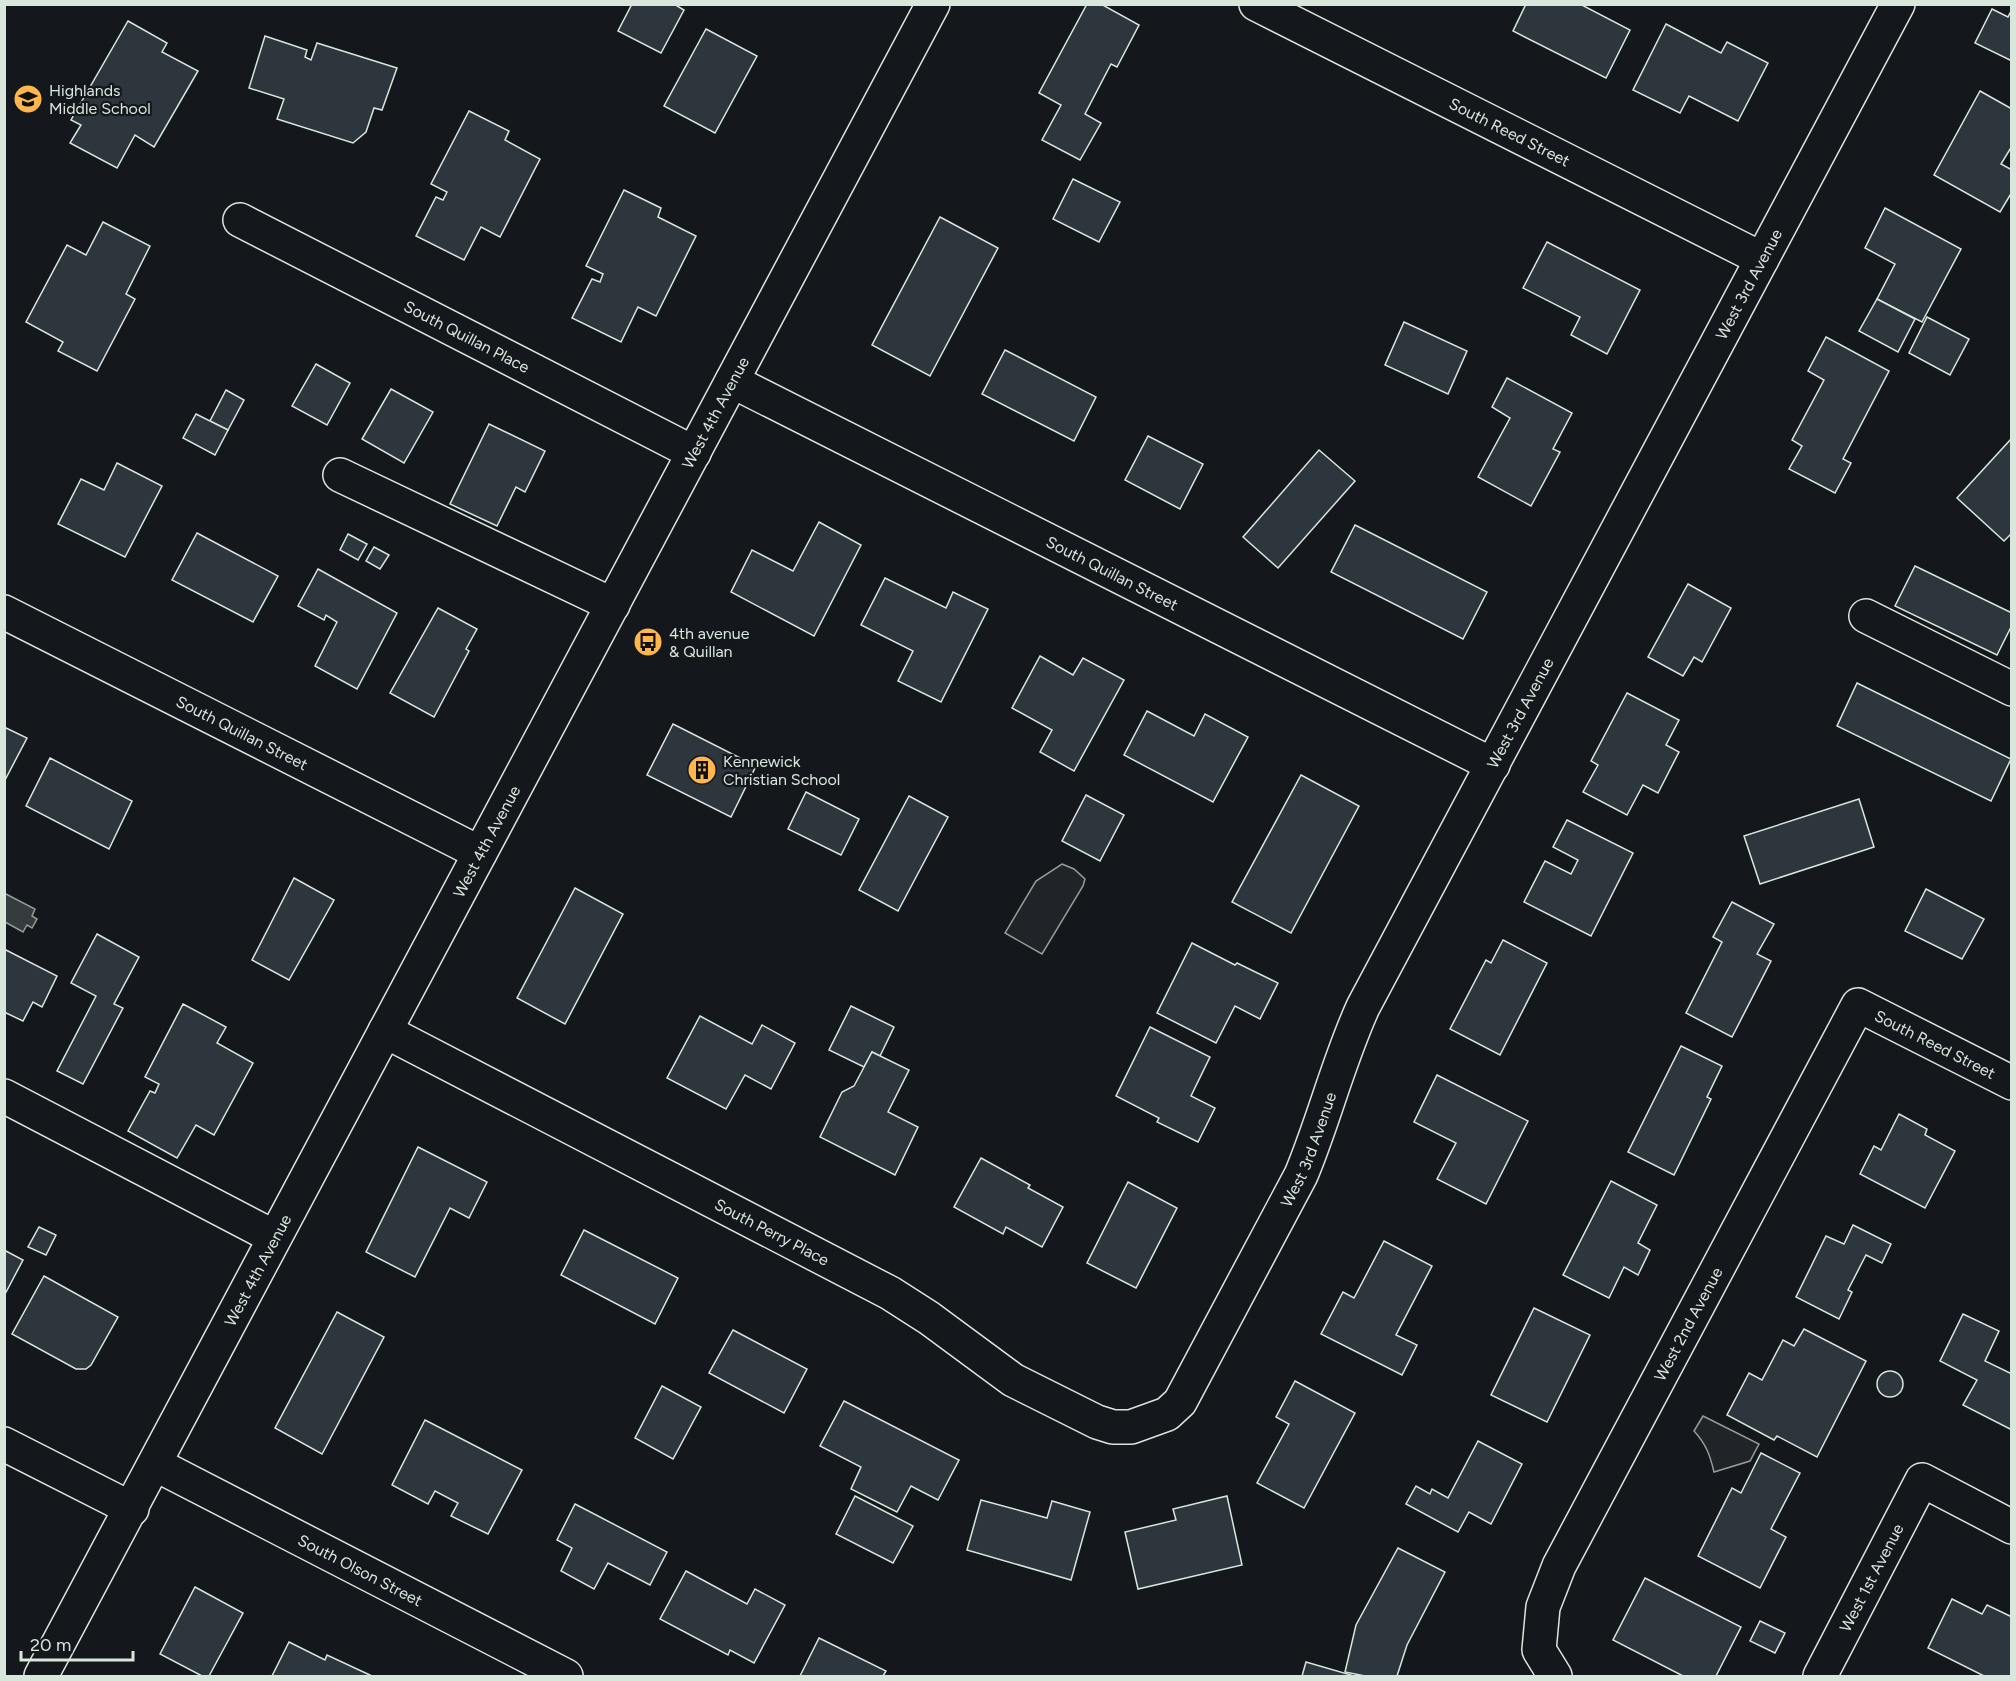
<svg xmlns="http://www.w3.org/2000/svg" width="2016" height="1681" font-family="Figtree,sans-serif">
  <style>
    .green { fill: #202428; stroke: #939e99; stroke-width: 1.5 }
    .water { fill: #363b3e; stroke: #939e99; stroke-width: 1.5 }
    .building { fill: #2c363c; stroke: #d8e6dc; stroke-width: 1.5 }
    .lines { fill: none; stroke-linecap: round; stroke-linejoin: round }
    .minor-casing { stroke: #d8e6dc; stroke-width: 36 }
    .minor { stroke: #14181c; stroke-width: 33 }
    .labels { text-anchor: middle; dominant-baseline: central; stroke-width: 4.5; stroke-linejoin: round; paint-order: stroke }
    .poi-label { font-size: 16px; fill: #d8e6dc; stroke: #14181c; text-anchor: start }
    .street-label { font-size: 16px; fill: #d8e6dc; stroke: #14181c }
  </style>
  <rect width="100%" height="100%" fill="#14181c"/>
  <g class="green">
    <polygon points="1062,864 1074,869 1085,879 1083,886 1042,954 1005,933 1036,881"/>
    <path d="M1703,1416L1759,1444L1750,1461L1714,1472C1710,1455 1706,1444 1694,1431Z"/>
  </g>
  <polygon class="water" points="4,893 35,909 32,916 37,919 32,928 27,925 23,932 5,922"/>
  <g class="building">
    <polygon points="632,4 674,4 684,10 661,53 618,31"/>
    <polygon points="1087,4 1101,4 1139,25 1117,67 1111,64 1085,114 1101,123 1080,160 1042,140 1061,105 1039,93"/>
    <polygon points="1526,4 1580,4 1630,30 1606,78 1513,31"/>
    <polygon points="1992,9 2008,17 2012,9 2012,61 1975,43"/>
    <polygon points="128,21 167,43 162,52 198,71 154,147 135,135 117,168 70,143 81,125 71,120"/>
    <polygon points="1666,24 1721,53 1727,42 1768,63 1738,121 1689,96 1680,113 1633,90"/>
    <polygon points="706,29 757,56 715,133 664,106"/>
    <polygon points="265,36 307,50 305,57 311,60 317,43 397,68 382,110 374,108 366,132 353,143 277,119 284,99 249,88"/>
    <polygon points="1980,91 2012,109 2012,146 2001,164 2012,170 2012,192 2000,212 1934,175"/>
    <polygon points="469,111 509,131 505,140 540,159 500,237 481,227 464,260 416,236 436,197 443,200 447,192 431,184"/>
    <polygon points="1073,179 1120,202 1099,242 1053,219"/>
    <polygon points="624,190 661,208 658,217 696,236 656,316 638,307 621,342 572,318 592,279 600,282 603,274 586,266"/>
    <polygon points="1885,208 1961,249 1922,322 1877,299 1895,264 1865,248"/>
    <polygon points="940,217 998,248 930,376 872,345"/>
    <polygon points="103,222 150,246 126,294 135,299 97,371 58,351 63,342 26,322 67,245 86,255"/>
    <polygon points="1547,242 1640,290 1607,354 1571,335 1580,317 1523,288"/>
    <polygon points="1877,299 1915,319 1898,352 1859,331"/>
    <polygon points="1927,317 1969,339 1950,375 1909,353"/>
    <polygon points="1404,322 1467,351 1448,394 1385,365"/>
    <polygon points="1826,337 1889,371 1843,459 1851,463 1835,493 1789,469 1802,446 1792,440 1824,380 1808,371"/>
    <polygon points="1005,350 1096,397 1074,441 982,394"/>
    <polygon points="316,364 350,383 327,425 292,406"/>
    <polygon points="1507,378 1572,413 1553,449 1560,452 1531,506 1478,477 1510,418 1492,407"/>
    <polygon points="391,389 433,412 404,463 362,439"/>
    <polygon points="226,390 244,400 228,430 210,421"/>
    <polygon points="196,414 228,430 215,455 183,438"/>
    <polygon points="489,424 545,451 525,492 516,487 497,526 450,504"/>
    <polygon points="1148,436 1203,464 1180,509 1125,480"/>
    <polygon points="2012,438 2012,533 2004,541 1957,498"/>
    <polygon points="1319,450 1355,481 1278,568 1243,537"/>
    <polygon points="117,463 162,486 125,557 58,524 81,479 104,490"/>
    <polygon points="819,522 861,545 814,636 731,592 752,550 793,571"/>
    <polygon points="1355,525 1487,592 1463,639 1331,572"/>
    <polygon points="197,533 278,576 253,622 172,580"/>
    <polygon points="348,534 367,544 358,560 340,550"/>
    <polygon points="374,547 389,555 380,569 366,561"/>
    <polygon points="1915,566 2012,613 2012,625 1997,655 1895,606"/>
    <polygon points="318,569 397,613 357,689 315,666 337,622 326,615 324,620 298,606"/>
    <polygon points="885,578 946,608 953,592 988,609 941,702 898,681 913,651 861,625"/>
    <polygon points="1688,584 1731,608 1702,662 1694,657 1683,676 1648,657"/>
    <polygon points="438,608 477,629 466,649 469,651 434,717 390,693"/>
    <polygon points="1040,656 1073,675 1083,658 1124,680 1074,771 1040,752 1052,730 1012,708"/>
    <polygon points="1857,683 2011,759 1991,801 1837,726"/>
    <polygon points="1627,693 1679,720 1666,745 1679,752 1658,793 1643,785 1627,815 1583,792 1598,765 1591,761"/>
    <polygon points="1147,711 1194,736 1205,714 1248,737 1213,802 1124,755"/>
    <polygon points="673,724 756,766 731,817 647,775"/>
    <polygon points="4,727 27,738 4,782"/>
    <polygon points="50,758 132,801 109,849 26,806"/>
    <polygon points="1301,775 1359,806 1291,933 1232,902"/>
    <polygon points="806,792 859,819 841,855 788,829"/>
    <polygon points="1086,795 1124,815 1100,861 1062,841"/>
    <polygon points="909,796 948,817 898,911 859,890"/>
    <polygon points="1859,799 1874,847 1760,884 1744,836"/>
    <polygon points="1567,820 1633,853 1591,936 1524,902 1545,861 1571,874 1578,860 1553,847"/>
    <polygon points="294,878 334,900 289,980 252,960"/>
    <polygon points="575,888 623,914 565,1024 517,998"/>
    <polygon points="1926,889 1984,919 1962,959 1905,931"/>
    <polygon points="1732,902 1774,924 1757,954 1771,961 1732,1037 1686,1013 1722,942 1713,937"/>
    <polygon points="97,934 139,957 114,1004 123,1008 83,1084 57,1071 96,996 71,983"/>
    <polygon points="1503,940 1547,963 1500,1055 1450,1029 1486,960 1491,963"/>
    <polygon points="1192,943 1235,965 1237,963 1278,983 1260,1019 1235,1006 1216,1043 1157,1013"/>
    <polygon points="4,949 57,976 42,1007 33,1002 23,1021 4,1012"/>
    <polygon points="183,1004 226,1027 217,1043 253,1063 214,1135 196,1125 177,1158 128,1131 150,1091 155,1093 159,1084 145,1077"/>
    <polygon points="851,1006 894,1027 880,1056 872,1052 864,1067 829,1050"/>
    <polygon points="700,1016 752,1044 762,1025 795,1043 771,1089 745,1075 726,1109 667,1078"/>
    <polygon points="1150,1027 1210,1057 1191,1096 1215,1108 1198,1142 1157,1122 1159,1118 1116,1096"/>
    <polygon points="1681,1046 1722,1066 1707,1097 1711,1099 1674,1175 1628,1152"/>
    <polygon points="872,1052 909,1070 888,1112 918,1127 895,1175 820,1137 842,1092 854,1086"/>
    <polygon points="1437,1075 1528,1121 1486,1204 1437,1179 1456,1143 1414,1122"/>
    <polygon points="1899,1114 1927,1129 1925,1135 1955,1151 1925,1208 1860,1174 1874,1146 1881,1150"/>
    <polygon points="418,1147 487,1182 469,1218 450,1208 415,1277 366,1252"/>
    <polygon points="981,1158 1030,1185 1028,1188 1063,1207 1042,1247 1006,1227 1003,1234 954,1207"/>
    <polygon points="1611,1181 1657,1205 1638,1243 1650,1250 1638,1275 1624,1267 1609,1298 1563,1275"/>
    <polygon points="1128,1182 1177,1208 1136,1288 1087,1263"/>
    <polygon points="1853,1225 1891,1244 1882,1263 1866,1255 1848,1290 1852,1292 1839,1319 1796,1297 1826,1236 1844,1244"/>
    <polygon points="39,1227 56,1235 46,1255 28,1247"/>
    <polygon points="584,1230 678,1278 655,1324 561,1275"/>
    <polygon points="1384,1241 1432,1266 1396,1335 1417,1345 1402,1375 1321,1334 1343,1292 1354,1298"/>
    <polygon points="4,1250 23,1260 4,1296"/>
    <polygon points="44,1276 118,1317 91,1365 86,1369 76,1369 12,1334"/>
    <polygon points="1534,1308 1590,1335 1547,1422 1491,1395"/>
    <polygon points="337,1312 384,1337 322,1454 275,1428"/>
    <polygon points="1963,1314 1999,1331 1985,1361 2012,1374 2012,1430 1963,1405 1977,1380 1940,1361"/>
    <polygon points="1804,1329 1866,1361 1817,1457 1777,1436 1774,1440 1727,1415 1749,1373 1762,1380 1783,1340 1794,1346"/>
    <polygon points="733,1330 807,1369 784,1413 709,1373"/>
    <circle cx="1890" cy="1384" r="13"/>
    <polygon points="1295,1381 1355,1413 1304,1508 1257,1483 1289,1424 1276,1417"/>
    <polygon points="662,1386 701,1407 673,1459 635,1438"/>
    <polygon points="844,1401 959,1460 938,1500 911,1486 897,1512 851,1489 861,1467 820,1446"/>
    <polygon points="425,1420 522,1470 488,1534 451,1516 458,1503 435,1491 428,1504 392,1485"/>
    <polygon points="1478,1441 1522,1464 1491,1524 1469,1512 1458,1532 1406,1504 1416,1486 1430,1494 1432,1489 1448,1498"/>
    <polygon points="1761,1453 1800,1473 1771,1529 1786,1537 1760,1588 1698,1556 1732,1488 1741,1493"/>
    <polygon points="855,1496 913,1526 893,1563 836,1534"/>
    <polygon points="1227,1496 1242,1565 1138,1589 1125,1532 1176,1520 1173,1509"/>
    <polygon points="981,1500 1047,1518 1052,1501 1090,1512 1071,1580 967,1550"/>
    <polygon points="575,1504 667,1552 650,1585 608,1563 594,1589 561,1571 572,1548 557,1540"/>
    <polygon points="1398,1548 1445,1572 1407,1645 1397,1676 1365,1676 1345,1672 1356,1625"/>
    <polygon points="686,1571 747,1604 755,1589 785,1605 754,1663 730,1650 728,1655 660,1619"/>
    <polygon points="1645,1578 1741,1627 1716,1676 1683,1676 1613,1640"/>
    <polygon points="195,1587 243,1613 209,1676 202,1676 160,1654"/>
    <polygon points="1952,1599 1982,1614 1987,1605 2012,1617 2012,1676 1984,1676 1928,1648"/>
    <polygon points="1760,1621 1785,1633 1775,1653 1750,1641"/>
    <polygon points="819,1638 886,1671 883,1676 800,1676"/>
    <polygon points="289,1642 325,1660 327,1655 372,1676 272,1676"/>
    <polygon points="1306,1662 1351,1675 1350,1676 1302,1676"/>
  </g>
  <g class="lines">
    <g class="minor-casing">
      <g id="minor">
        <path id="s1" d="M1256,4L1762,259"/>
        <path id="s2" d="M240,220L694,453"/>
        <path id="s3" d="M732,381L1493,765"/>
        <polyline points="340,475 613,605"/>
        <path id="s4" d="M4,612L480,853"/>
        <polyline points="1866,616 2012,689"/>
        <path id="s5" d="M385,1031L890,1293L929,1318L1013,1380L1097,1422L1113,1427H1131L1167,1414L1180,1402L1301,1175C1324,1120 1338,1062 1363,1007L1898,4"/>
        <polyline points="4,1096 274,1237"/>
        <polyline points="4,1444 132,1509"/>
        <path id="s6" d="M155,1464L566,1676"/>
        <path id="s7" d="M41,1676L933,4"/>
        <path id="s8" d="M1555,1676L1539,1650L1543,1607L1559,1566L1858,1005L2012,1083"/>
        <path id="s9" d="M1820,1676L1922,1480L2012,1527"/>
      </g>
    </g>
    <use href="#minor" class="minor"/>
  </g>
  <defs>
    <g id="school-disc" transform="scale(1.5)"><circle r="9.5" fill="#ffb74d" stroke="#14181c"/><path d="M0-5L7-2L0 1L-7-2ZM-4 1L0 2.5L4 1V4Q0 6-4 4Z" fill="#111"/></g>
    <g id="bus-disc" transform="scale(1.5)"><circle r="9.5" fill="#ffb74d" stroke="#14181c"/><path d="M-5-6H5V4H4V6H2V4H-2V6H-4V4H-5ZM-3.5-4V0h7V-4ZM-3.5 1.2v1.5H-2V1.2ZM2 1.2v1.5H3.5V1.2Z" fill="#111"/></g>
    <g id="building-disc" transform="scale(1.5)"><circle r="9.5" fill="#ffb74d" stroke="#14181c"/><path d="M-4-6H4V6H1V3H-1V6H-4ZM-2.5-4.3h1.7v1.8h-1.7ZM.8-4.3h1.7v1.8H.8ZM-2.5-1h1.7V.8h-1.7ZM.8-1h1.7V.8H.8Z" fill="#111"/></g>
  </defs>
  <g fill-rule="evenodd">
    <use href="#school-disc" x="28" y="99"/>
    <use href="#bus-disc" x="648" y="642"/>
    <use href="#building-disc" x="702" y="770"/>
  </g>
  <g class="labels">
    <g class="poi-label">
      <text x="49" y="90">Highlands<tspan x="49" dy="18">Middle School</tspan></text>
      <text x="669" y="633">4th avenue<tspan x="669" dy="18">&amp; Quillan</tspan></text>
      <text x="723" y="761">Kennewick<tspan x="723" dy="18">Christian School</tspan></text>
    </g>
    <g class="street-label">
      <text stroke="none"><textPath href="#s1" startOffset="284">South Reed Street</textPath></text>
      <text stroke="none"><textPath href="#s5" startOffset="2160">West 3rd Avenue</textPath></text>
      <text stroke="none"><textPath href="#s2" startOffset="255">South Quillan Place</textPath></text>
      <text stroke="none"><textPath href="#s7" startOffset="1432">West 4th Avenue</textPath></text>
      <text stroke="none"><textPath href="#s3" startOffset="426">South Quillan Street</textPath></text>
      <text stroke="none"><textPath href="#s5" startOffset="1674">West 3rd Avenue</textPath></text>
      <text stroke="none"><textPath href="#s4" startOffset="267">South Quillan Street</textPath></text>
      <text stroke="none"><textPath href="#s7" startOffset="946">West 4th Avenue</textPath></text>
      <text stroke="none"><textPath href="#s8" startOffset="840">South Reed Street</textPath></text>
      <text stroke="none"><textPath href="#s5" startOffset="1188">West 3rd Avenue</textPath></text>
      <text stroke="none"><textPath href="#s5" startOffset="436">South Perry Place</textPath></text>
      <text stroke="none"><textPath href="#s7" startOffset="460">West 4th Avenue</textPath></text>
      <text stroke="none"><textPath href="#s8" startOffset="392">West 2nd Avenue</textPath></text>
      <text stroke="none"><textPath href="#s6" startOffset="231">South Olson Street</textPath></text>
      <text stroke="none"><textPath href="#s9" startOffset="111">West 1st Avenue</textPath></text>
    </g>
  </g>
  <rect width="2016" height="1681" fill="none" stroke="#d8e6dc" stroke-width="12"/>
  <path d="M21 1651v9h112v-9" fill="none" stroke="#d8e6dc" stroke-width="3"/>
  <text x="30" y="1651" font-size="18" fill="#d8e6dc" stroke="#14181c" stroke-width="4.5" paint-order="stroke">20 m</text>
</svg>
